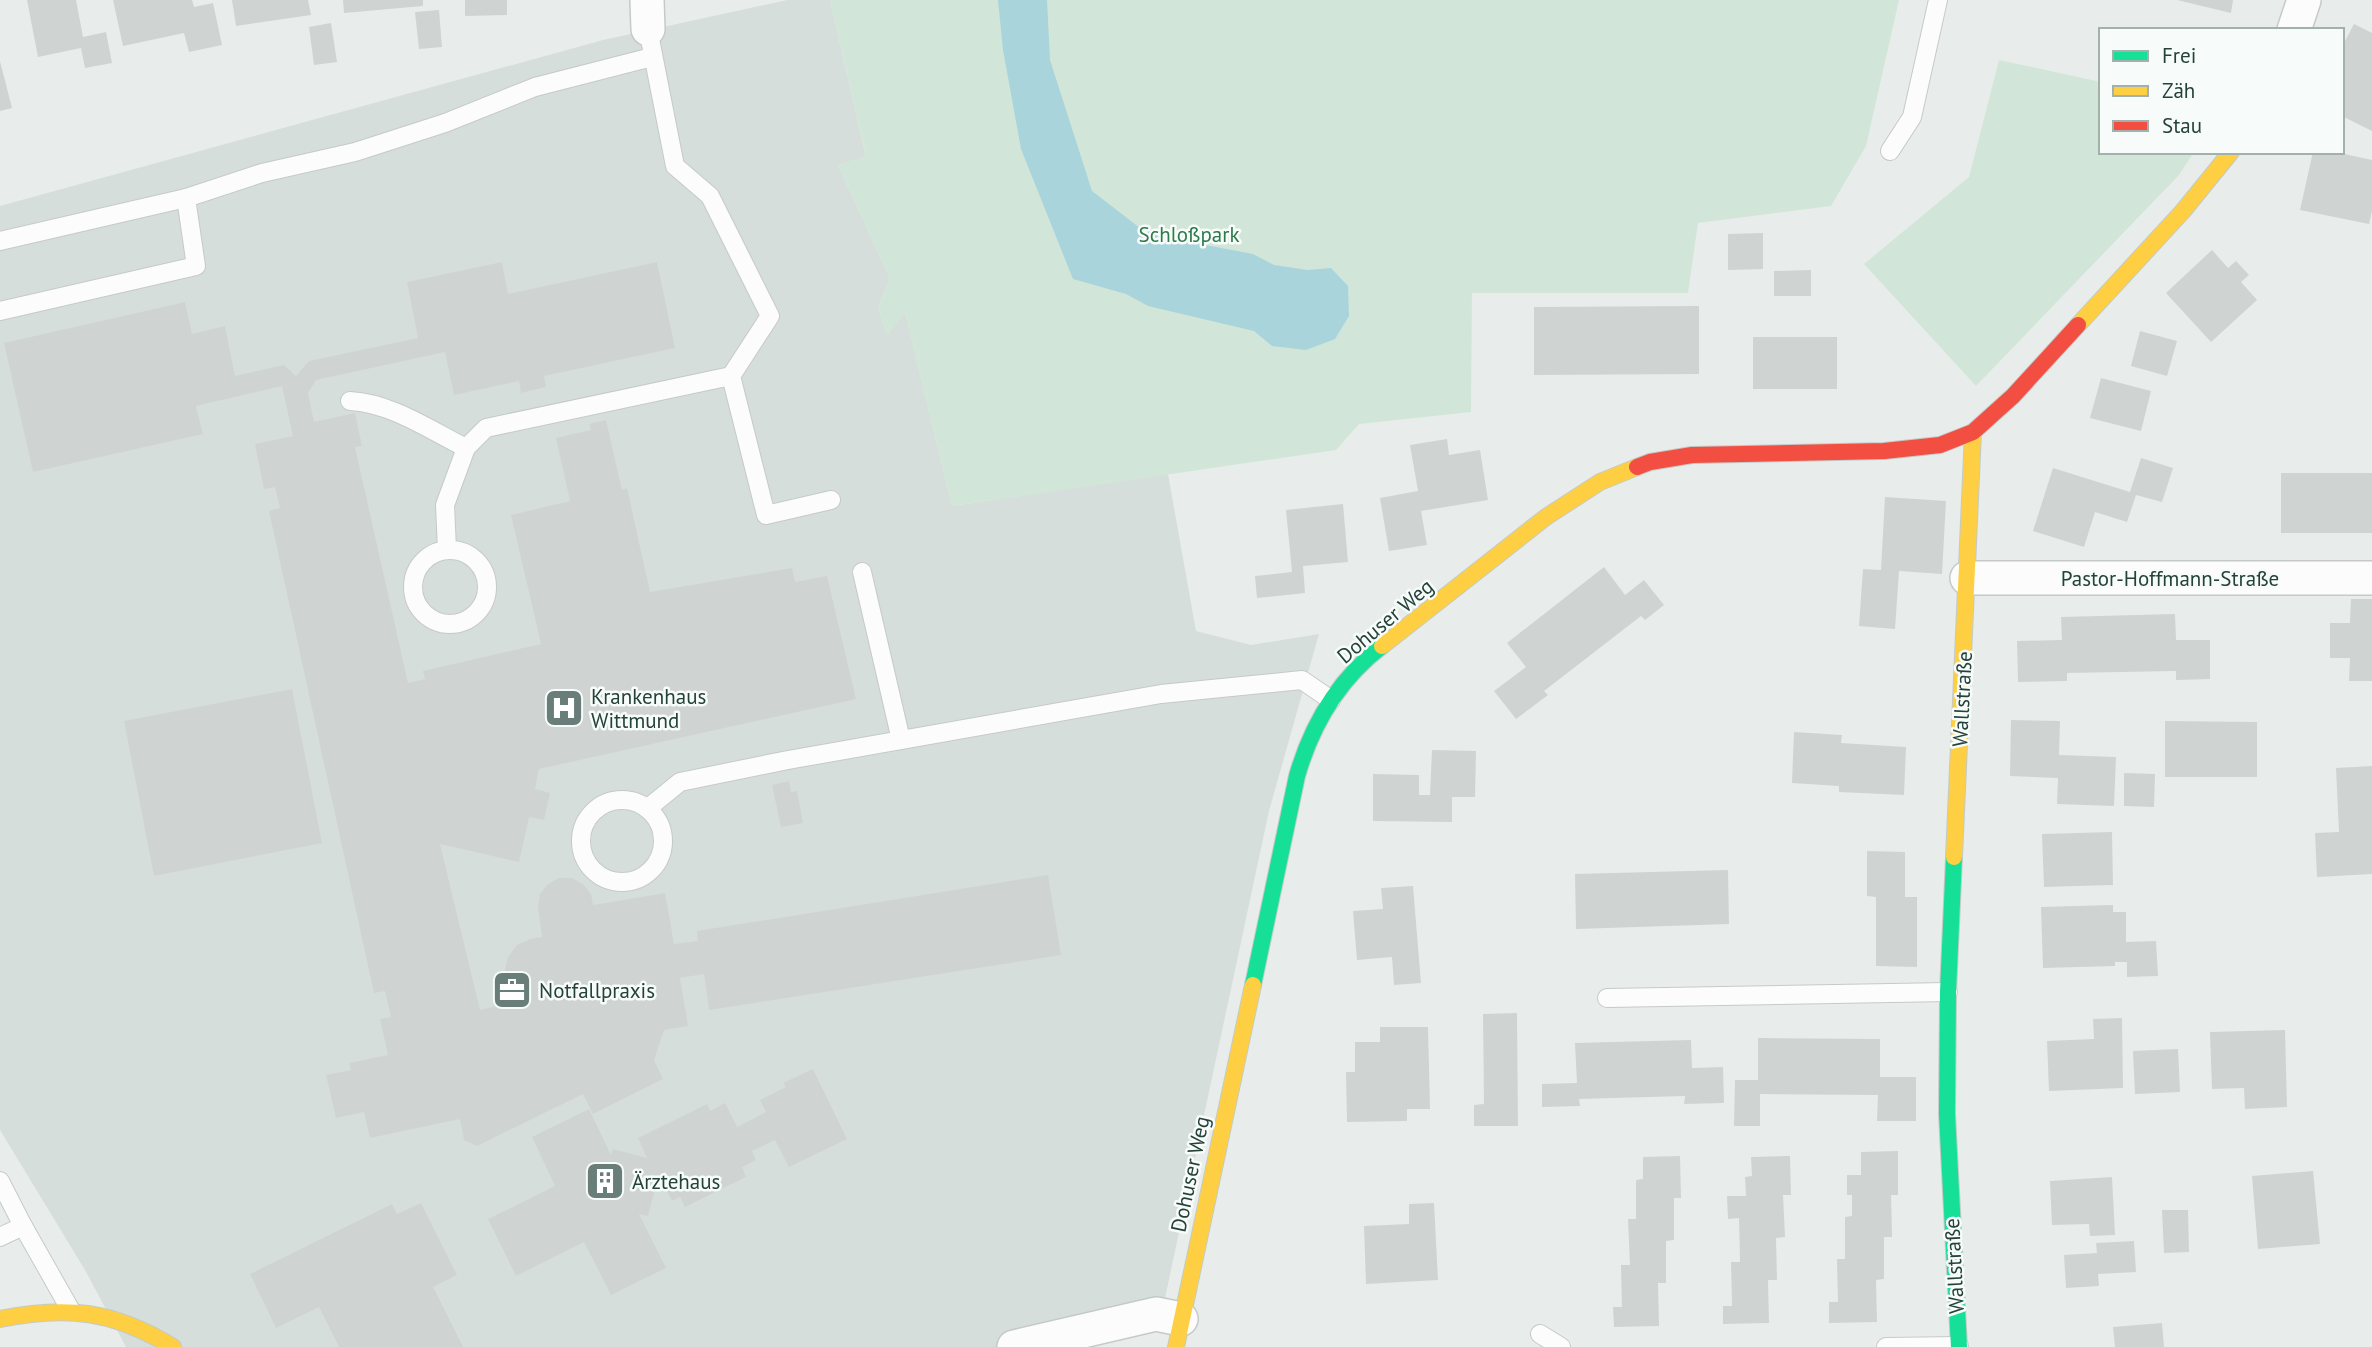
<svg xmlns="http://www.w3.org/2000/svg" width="2372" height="1347" font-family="'PT Sans',sans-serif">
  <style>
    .built { fill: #d6dedb }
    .green { fill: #d1e6d8 }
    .water { fill: #a9d4db }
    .building { fill: #cfd4d2 }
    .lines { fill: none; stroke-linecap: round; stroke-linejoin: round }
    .lane-casing { stroke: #c5cac8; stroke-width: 20 }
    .street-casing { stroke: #c5cac8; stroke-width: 36 }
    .fast-casing { stroke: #c3cbc8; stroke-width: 18 }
    .slow-casing { stroke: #c3cbc8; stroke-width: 18 }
    .jam-casing { stroke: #c3cbc8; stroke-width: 18 }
    .lane { stroke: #fcfcfc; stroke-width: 18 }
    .street { stroke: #fcfcfc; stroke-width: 33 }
    .fast { stroke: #16e098; stroke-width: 16 }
    .slow { stroke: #ffcf43; stroke-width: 16 }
    .jam { stroke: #f24e42; stroke-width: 16 }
    .labels { text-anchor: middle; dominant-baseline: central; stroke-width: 5; stroke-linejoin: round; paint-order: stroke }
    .park-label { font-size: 21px; fill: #2d7a4b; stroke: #f7fbf9 }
    .street-label { font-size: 21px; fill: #24423a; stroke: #f7fbf9 }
    .poi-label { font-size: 21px; fill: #24423a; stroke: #f7fbf9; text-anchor: start }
  </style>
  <rect width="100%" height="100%" fill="#e8edeb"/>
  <polygon class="built" points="787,0 830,0 866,157 838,165 890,278 878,307 887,335 905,312 952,506 1168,474 1196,631 1251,645 1319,634 1269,811 1158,1331 1091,1347 126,1347 85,1270 0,1130 0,206 603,40"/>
  <g class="green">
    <polygon points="830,0 1899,0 1866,146 1831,206 1698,223 1688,293 1472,293 1471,412 1359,424 1336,450 952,506 905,313 887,336 878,307 890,278 838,165 866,156"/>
    <polygon points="1999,60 2101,82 2101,152 2194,152 2179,175 1976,386 1864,264 1969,177"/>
  </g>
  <polygon class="water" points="998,0 1047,0 1050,60 1092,191 1140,228 1190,242 1253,254 1274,265 1308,270 1331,268 1348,286 1349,316 1335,339 1306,350 1272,346 1254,331 1148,306 1126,294 1073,279 1021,149 1003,50"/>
  <g class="building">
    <polygon points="27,0 76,0 83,37 106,32 112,63 85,68 81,48 38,57"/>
    <polygon points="113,0 192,0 194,7 213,3 222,45 189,52 184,33 123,46"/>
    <polygon points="232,0 308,0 311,15 236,26"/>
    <polygon points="343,0 423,0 423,6 344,13"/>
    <polygon points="465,0 507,0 507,15 465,16"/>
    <polygon points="2177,0 2233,0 2231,13"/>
    <polygon points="439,10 442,47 419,49 415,12"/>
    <polygon points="331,23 337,62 314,65 309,27"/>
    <polygon points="2354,24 2372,33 2372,131 2342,116 2342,47"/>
    <polygon points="0,61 12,108 0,111"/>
    <polygon points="2313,152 2335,152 2372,160 2372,211 2369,224 2300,210"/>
    <polygon points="1763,233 1763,269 1728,270 1728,234"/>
    <polygon points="2212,250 2228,268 2236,261 2249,275 2241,282 2257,300 2211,342 2166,293"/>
    <polygon points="502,262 508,294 657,262 675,348 544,376 546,387 521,393 519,381 454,395 445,352 316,380 308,393 314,422 355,413 362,446 355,447 408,683 425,679 423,671 541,644 511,515 570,501 556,438 591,430 589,424 606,420 622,490 627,488 650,592 792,568 795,582 827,576 856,699 539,769 535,789 550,793 544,820 529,817 519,862 440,844 480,1010 513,1002 505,970 508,957 517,945 530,939 542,937 538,906 540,894 548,884 559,878 572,878 583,884 591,894 593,905 665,893 674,944 698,941 697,931 1048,875 1061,955 709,1010 704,974 680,978 688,1026 664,1030 654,1060 663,1079 593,1114 583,1094 477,1146 464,1140 460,1119 370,1138 364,1112 336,1118 326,1075 351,1070 349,1063 388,1055 380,1019 391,1017 385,991 374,993 269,511 280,508 275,487 264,489 255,444 293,436 282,386 196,406 203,434 33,472 4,343 185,302 192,334 225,326 235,376 284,365 296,376 309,361 418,338 407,282"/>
    <polygon points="1811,270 1811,296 1774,296 1774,271"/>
    <polygon points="1699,306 1699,374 1534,375 1534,307"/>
    <polygon points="2140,331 2177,341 2167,376 2131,366"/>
    <rect x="1753" y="337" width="84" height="52"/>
    <polygon points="2101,378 2151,391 2141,431 2090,418"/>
    <polygon points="1447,439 1449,455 1480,450 1488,500 1421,511 1427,545 1389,551 1380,498 1418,491 1410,445"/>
    <polygon points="2141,458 2173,468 2162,502 2136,495 2127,522 2095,512 2084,547 2033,531 2053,468 2130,492"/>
    <rect x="2281" y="473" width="91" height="60"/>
    <polygon points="1885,497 1946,501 1942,574 1899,571 1895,629 1859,626 1863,569 1881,570"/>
    <polygon points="1343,504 1348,562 1303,566 1305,593 1257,598 1255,576 1292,572 1286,510"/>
    <polygon points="1604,567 1625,595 1644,580 1664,605 1645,620 1641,616 1544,691 1548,695 1516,719 1494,691 1526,667 1507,643"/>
    <polygon points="2351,599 2372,599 2372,681 2349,681 2350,658 2330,658 2330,623 2350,623"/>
    <polygon points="2175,614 2176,640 2210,640 2210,679 2176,680 2176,671 2067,673 2067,681 2018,682 2017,641 2062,640 2061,617"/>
    <polygon points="292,689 322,843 154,876 124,721"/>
    <polygon points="2011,720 2060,721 2059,755 2116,757 2114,806 2057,804 2058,778 2010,776"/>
    <polygon points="2165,721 2257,722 2257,777 2165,777"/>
    <polygon points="1794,732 1842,735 1841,743 1906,747 1904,795 1839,792 1839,786 1792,783"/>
    <polygon points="1432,750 1476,751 1475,797 1452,797 1452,822 1373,821 1373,774 1419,775 1419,795 1430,795"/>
    <polygon points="2372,766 2372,874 2317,877 2315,833 2339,832 2336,768"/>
    <polygon points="2124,773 2155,774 2154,807 2124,806"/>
    <polygon points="789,781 791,792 797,791 803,823 781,827 772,785"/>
    <polygon points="2112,832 2113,885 2044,887 2042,834"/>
    <polygon points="1867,851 1905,852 1905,897 1917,897 1917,967 1876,966 1876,897 1867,896"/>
    <polygon points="1728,870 1729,924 1576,929 1575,874"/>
    <polygon points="1413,886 1421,983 1394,985 1392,957 1357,960 1353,911 1383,909 1381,888"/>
    <polygon points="2113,905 2113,912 2126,912 2126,942 2156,941 2158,976 2127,977 2127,962 2115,962 2115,966 2043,968 2041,907"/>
    <polygon points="1517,1013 1518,1126 1474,1126 1474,1105 1484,1104 1483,1014"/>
    <polygon points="2122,1018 2123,1088 2049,1091 2047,1041 2094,1039 2093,1019"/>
    <polygon points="1380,1027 1428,1027 1430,1109 1407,1109 1407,1121 1347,1122 1346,1072 1355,1072 1355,1042 1380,1042"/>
    <polygon points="2285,1030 2287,1107 2245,1109 2244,1088 2212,1089 2210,1032"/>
    <polygon points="1758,1038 1880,1039 1880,1077 1916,1077 1916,1121 1877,1121 1878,1095 1760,1094 1760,1126 1734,1126 1735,1080 1758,1080"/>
    <polygon points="1691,1040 1692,1068 1723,1067 1724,1103 1684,1104 1685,1096 1579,1099 1580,1106 1542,1107 1542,1084 1577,1083 1575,1043"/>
    <polygon points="2178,1049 2180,1092 2135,1094 2133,1051"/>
    <polygon points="813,1069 847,1139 789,1167 775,1140 752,1151 756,1160 742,1167 746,1177 685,1207 680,1197 672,1201 659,1175 648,1216 639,1214 666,1268 611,1295 584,1242 516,1276 488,1219 555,1186 532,1137 589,1109 611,1155 613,1149 647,1158 638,1138 707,1104 710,1111 725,1103 737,1127 766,1112 760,1100 786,1087 783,1083"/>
    <polygon points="1898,1151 1898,1195 1891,1195 1892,1237 1884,1237 1884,1279 1876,1280 1877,1322 1829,1323 1829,1302 1838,1302 1837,1259 1845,1259 1845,1217 1852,1216 1852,1195 1847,1195 1847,1175 1861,1175 1861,1152"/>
    <polygon points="1680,1156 1681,1198 1674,1198 1674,1240 1666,1241 1666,1283 1658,1283 1659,1326 1614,1327 1613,1307 1622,1307 1621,1265 1630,1265 1628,1219 1636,1219 1636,1180 1643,1179 1643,1157"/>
    <polygon points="1790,1156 1791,1195 1783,1195 1785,1237 1776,1238 1777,1280 1768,1280 1769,1323 1723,1324 1723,1306 1732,1306 1731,1262 1740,1262 1739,1218 1728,1219 1727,1196 1746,1196 1745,1177 1752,1176 1751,1157"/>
    <polygon points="2313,1171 2320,1244 2258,1249 2252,1176"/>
    <polygon points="2112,1177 2115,1235 2090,1236 2089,1224 2052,1225 2050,1181"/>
    <polygon points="421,1203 457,1275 433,1287 463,1347 339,1347 319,1307 276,1328 250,1274 392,1204 397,1214"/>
    <polygon points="1434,1203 1438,1280 1366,1284 1364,1226 1409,1224 1409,1204"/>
    <polygon points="2162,1210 2188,1210 2189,1252 2164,1253"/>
    <polygon points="2134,1241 2136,1272 2098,1274 2099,1286 2066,1288 2064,1255 2097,1253 2096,1243"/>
    <polygon points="2162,1323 2164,1347 2115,1347 2113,1327"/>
  </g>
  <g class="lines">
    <g class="lane-casing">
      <g id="lane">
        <polyline points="1890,151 1912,117 1938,0"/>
        <polyline points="0,241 186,198 262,173 355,152 445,123 535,87 652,57"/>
        <polyline points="0,311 196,266 186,198"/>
        <polyline points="731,376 766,515 831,500"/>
        <path d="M350,401C391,403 430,430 466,448"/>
        <polyline points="447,549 445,505 466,448 486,428 731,376 770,316 710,196 675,166 648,29"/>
        <circle cx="450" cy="587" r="37"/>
        <polyline points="862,572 901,740"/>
        <circle cx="622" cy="841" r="41"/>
        <polyline points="648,808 680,782 788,760 1161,694 1302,680 1331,700"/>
        <polyline points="1607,998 1948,992"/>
        <polyline points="0,1181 23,1226 70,1309"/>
        <polyline points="0,1237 23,1226"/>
        <polyline points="1540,1334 1561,1347"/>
        <polyline points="1886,1347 1959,1346"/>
      </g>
    </g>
    <g class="street-casing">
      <g id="street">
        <polyline points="647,0 648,29"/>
        <polyline points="2294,30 2304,0"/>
        <polyline points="1967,578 2372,578"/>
        <polyline points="1014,1347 1156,1314 1181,1319"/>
      </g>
    </g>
    <g class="fast-casing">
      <g id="fast">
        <polyline points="1954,857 1948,992 1947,1114 1959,1347"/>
        <path d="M1253,985L1297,776C1312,724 1339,679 1382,646"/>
      </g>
    </g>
    <g class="slow-casing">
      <g id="slow">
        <polyline points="2078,325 2183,211 2231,152"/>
        <polyline points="1382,646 1546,517 1600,482 1637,467"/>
        <polyline points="1954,857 1973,432"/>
        <path d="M0,1319C67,1305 114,1311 173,1347"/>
        <polyline points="1176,1347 1253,985"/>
      </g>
    </g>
    <g class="jam-casing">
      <polyline id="jam" points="1637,467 1650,462 1692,455 1884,451 1940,445 1973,432 2013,396 2078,325"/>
    </g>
    <use href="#lane" class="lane"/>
    <use href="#street" class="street"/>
    <use href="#fast" class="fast"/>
    <use href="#slow" class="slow"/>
    <use href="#jam" class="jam"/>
  </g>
  <defs>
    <g id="hospital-square" transform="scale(2.0125)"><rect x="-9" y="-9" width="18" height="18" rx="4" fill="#697e78" stroke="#f7fbf9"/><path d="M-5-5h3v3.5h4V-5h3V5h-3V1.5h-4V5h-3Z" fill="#fff"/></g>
    <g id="office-square" transform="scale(2.0125)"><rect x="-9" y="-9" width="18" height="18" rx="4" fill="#697e78" stroke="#f7fbf9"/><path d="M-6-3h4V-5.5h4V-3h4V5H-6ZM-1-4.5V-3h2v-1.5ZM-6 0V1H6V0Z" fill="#fff"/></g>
    <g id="building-square" transform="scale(2.0125)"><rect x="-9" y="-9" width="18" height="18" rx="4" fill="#697e78" stroke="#f7fbf9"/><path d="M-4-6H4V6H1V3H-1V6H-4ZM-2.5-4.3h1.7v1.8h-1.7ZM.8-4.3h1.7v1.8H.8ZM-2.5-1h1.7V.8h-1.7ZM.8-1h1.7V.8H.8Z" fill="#fff"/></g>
  </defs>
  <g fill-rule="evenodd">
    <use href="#hospital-square" x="564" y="708"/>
    <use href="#office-square" x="512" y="990"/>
    <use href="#building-square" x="605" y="1181"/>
  </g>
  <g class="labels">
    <g class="park-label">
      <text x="1189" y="234">Schloßpark</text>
    </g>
    <g class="street-label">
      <text x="2170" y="578">Pastor-Hoffmann-Straße</text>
      <text transform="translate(1385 621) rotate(-40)">Dohuser Weg</text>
      <text transform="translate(1962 699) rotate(-87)">Wallstraße</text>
      <text transform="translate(1190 1174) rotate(-78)">Dohuser Weg</text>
      <text transform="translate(1954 1266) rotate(-93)">Wallstraße</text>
    </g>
    <g class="poi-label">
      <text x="591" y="696">Krankenhaus<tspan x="591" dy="24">Wittmund</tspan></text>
      <text x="539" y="990">Notfallpraxis</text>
      <text x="632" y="1181">Ärztehaus</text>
    </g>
  </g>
  <rect x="2099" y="28" width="245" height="126" fill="#f7fbf9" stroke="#a3b1ad" stroke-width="2"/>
  <rect x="2113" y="51" width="35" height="10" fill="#16e098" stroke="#a3b1ad" stroke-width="2"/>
  <text x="2162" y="63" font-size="21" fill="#24423a">Frei</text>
  <rect x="2113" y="86" width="35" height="10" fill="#ffcf43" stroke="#a3b1ad" stroke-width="2"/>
  <text x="2162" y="98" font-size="21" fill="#24423a">Zäh</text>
  <rect x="2113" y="121" width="35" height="10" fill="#f24e42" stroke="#a3b1ad" stroke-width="2"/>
  <text x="2162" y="133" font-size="21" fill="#24423a">Stau</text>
</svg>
